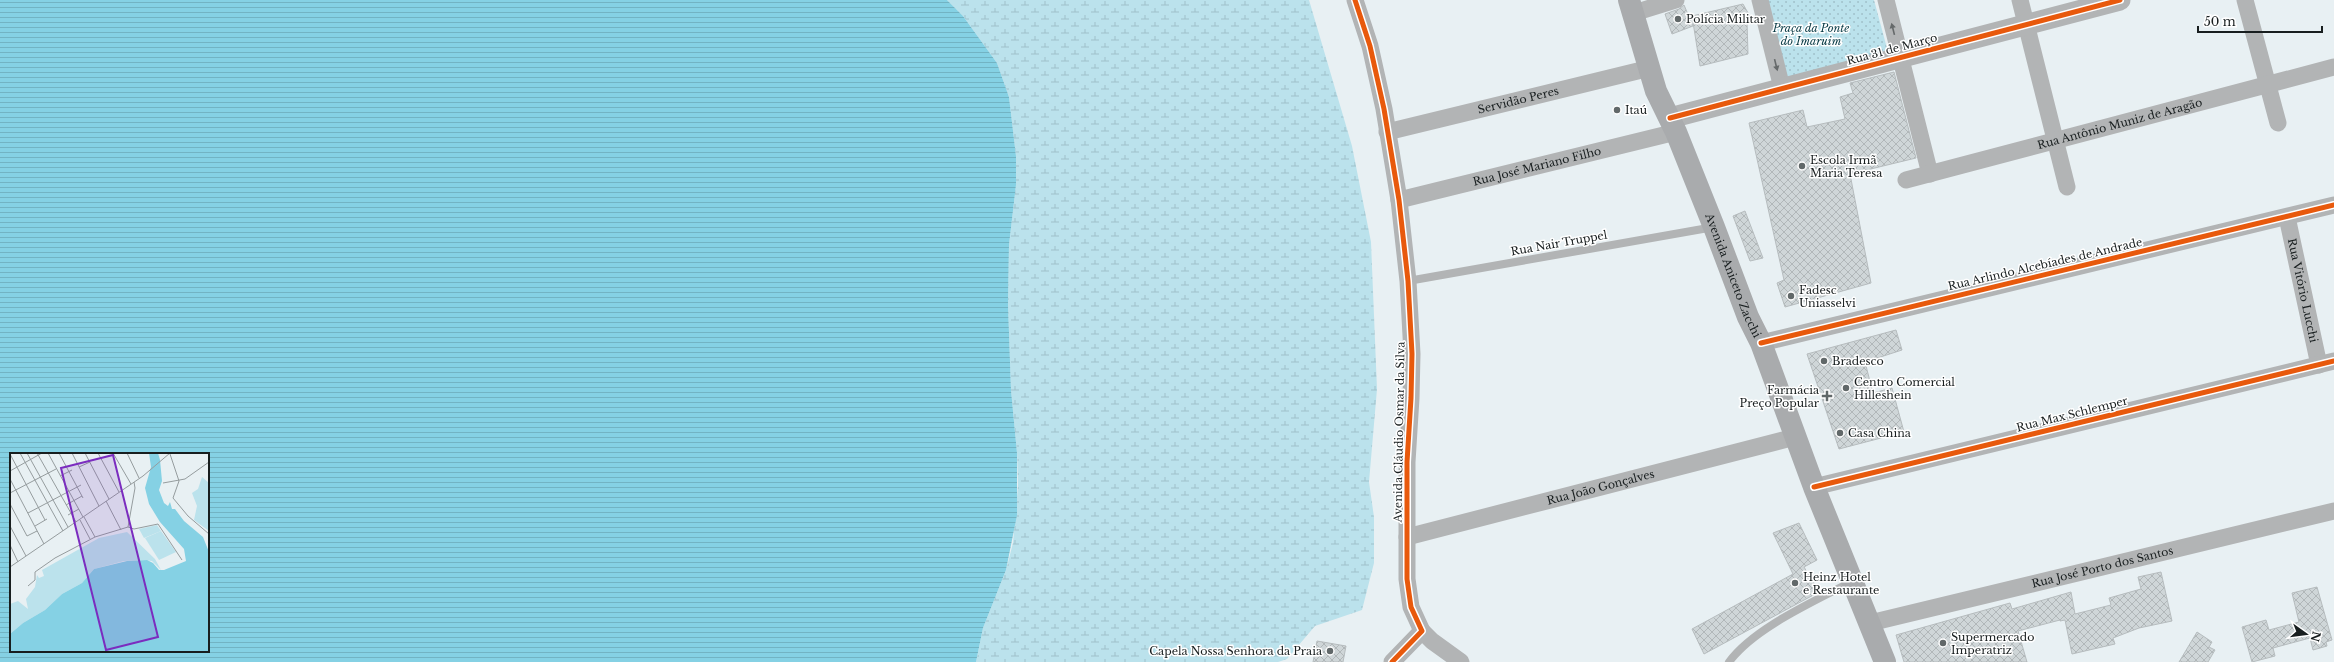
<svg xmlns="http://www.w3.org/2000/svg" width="2334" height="662" font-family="'Libre Baskerville',serif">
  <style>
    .green { fill: url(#green-dots) }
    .wetland { fill: url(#wetland-marsh) }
    .water { fill: url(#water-rules); fill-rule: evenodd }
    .building { fill: url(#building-cross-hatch); stroke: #b6bcbe }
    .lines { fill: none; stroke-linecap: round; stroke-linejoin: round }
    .service { stroke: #b2b4b5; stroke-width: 8 }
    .minor { stroke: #b2b4b5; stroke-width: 17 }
    .tertiary { stroke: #b2b4b5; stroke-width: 21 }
    .primary { stroke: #a9abad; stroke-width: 22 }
    .cycleway-casing { stroke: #fff; stroke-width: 8 }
    .cycleway { stroke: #e8590c; stroke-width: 5 }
    .oneway { fill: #65696a }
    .poi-dot { fill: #616869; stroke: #fff; stroke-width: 1.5 }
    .labels { text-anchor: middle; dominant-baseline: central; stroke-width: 3; stroke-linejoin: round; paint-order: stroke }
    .poi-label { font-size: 11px; fill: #181e1f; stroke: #fff; text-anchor: start }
    .park-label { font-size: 11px; font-style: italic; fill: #063944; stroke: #fff }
    .street-label { font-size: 11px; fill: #181e1f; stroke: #fff }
    .inset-road { fill: none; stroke: #959c9e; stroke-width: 1 }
    .view { fill: #7b2cbf; fill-opacity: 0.15; stroke: #7b2cbf; stroke-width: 2 }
    .inset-edge { fill: none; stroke: #181e1f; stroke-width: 2 }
  </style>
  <defs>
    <pattern id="green-dots" width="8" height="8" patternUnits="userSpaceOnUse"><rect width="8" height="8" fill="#bbe2ec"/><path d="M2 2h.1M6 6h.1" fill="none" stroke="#a0c1ca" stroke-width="1.8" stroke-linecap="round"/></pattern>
    <pattern id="wetland-marsh" width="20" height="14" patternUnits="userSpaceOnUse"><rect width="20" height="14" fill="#bbe2ec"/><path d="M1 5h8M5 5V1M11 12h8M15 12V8" fill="none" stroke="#a0c1ca"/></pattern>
    <pattern id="water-rules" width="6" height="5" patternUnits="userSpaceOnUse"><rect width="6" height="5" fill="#85d1e4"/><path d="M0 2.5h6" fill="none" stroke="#72b3c3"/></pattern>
    <pattern id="building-cross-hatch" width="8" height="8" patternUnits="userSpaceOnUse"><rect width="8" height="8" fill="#cfd6d8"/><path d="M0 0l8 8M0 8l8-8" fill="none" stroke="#b1b7b9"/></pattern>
  </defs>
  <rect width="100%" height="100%" fill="#e8f0f3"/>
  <polygon class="green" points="1766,0 1874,0 1888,52 1786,78"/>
  <polygon class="wetland" points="947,0 1309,0 1352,146 1371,242 1377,389 1369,482 1374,517 1374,563 1362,610 1315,626 1287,659 1278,662 976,662 983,628 1006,570 1013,543 1018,485 1017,453 1011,390 1008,304 1009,245 1016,185 1016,156 1009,97 997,63 963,16"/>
  <path class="water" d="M0,0H947L963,16L997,63L1009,97L1016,156V185L1009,245L1008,304L1011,390L1017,453V515L1006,570L983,628L976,662H0ZM11,454H208V651H11Z"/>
  <g class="building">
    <polygon points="1743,4 1752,20 1747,22 1748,54 1700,66 1692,16"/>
    <polygon points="1684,5 1693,26 1672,34 1665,14 1679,9"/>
    <polygon points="1894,72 1916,158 1850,174 1871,283 1785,307 1777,283 1784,280 1749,123 1803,110 1807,127 1845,119 1840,97 1853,93 1850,83"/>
    <polygon points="1745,211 1763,258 1750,261 1733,216"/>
    <polygon points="1896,330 1902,350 1865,362 1873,393 1892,388 1904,432 1839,449 1807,354"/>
    <polygon points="1799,523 1817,560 1804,567 1819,592 1704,654 1692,629 1793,574 1773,533"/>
    <polygon points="2161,572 2172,621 2139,628 2113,638 2115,644 2072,654 2065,620 2060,621 2060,620 2018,631 2027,662 1904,662 1896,635 2010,603 2012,609 2071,592 2075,614 2111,605 2109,598 2141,589 2138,577"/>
    <polygon points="2317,587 2332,640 2326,642 2327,646 2313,650 2310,638 2273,648 2275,656 2252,662 2242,627 2266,620 2269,630 2299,622 2292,593"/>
    <polygon points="2197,632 2212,642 2209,647 2215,650 2208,662 2179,662"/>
    <polygon points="1317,641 1346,646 1343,662 1313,662"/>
  </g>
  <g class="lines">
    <g class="service">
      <polyline points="1408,281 1714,227"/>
      <path d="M1729,662C1754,628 1813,602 1851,582"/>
    </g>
    <g class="minor">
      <polyline points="1355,0 1370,46 1384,109 1399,200 1408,281 1412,354 1411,398 1407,462 1407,579 1411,607 1422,631 1392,662"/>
      <polyline points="1760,0 1782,88"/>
      <polyline points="1886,0 1930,174"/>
      <polyline points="2020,0 2067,187"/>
      <polyline points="2245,0 2278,123"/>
      <polyline points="1634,13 1676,0"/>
      <path id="s1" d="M1387,132L1650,68"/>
      <path id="s2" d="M1906,180L2334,67"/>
      <path id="s3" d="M1399,200L1676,132"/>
      <path id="s4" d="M2287,217L2319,365"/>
      <polyline points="1761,343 2334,205"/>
      <polyline points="1814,487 2334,361"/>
      <path id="s5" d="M1407,537L1795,437"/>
      <path id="s6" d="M1870,623L2334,511"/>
      <polyline points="1422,631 1432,641 1461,662"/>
    </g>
    <polyline class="tertiary" points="1670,118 2120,0"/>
    <path class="primary" id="s7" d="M1629,0L1656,91L1676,132L1714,227L1748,317L1761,343L1814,487L1885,662"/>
    <g class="cycleway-casing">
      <g id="cycleway">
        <polyline points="1355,0 1370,46 1384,109 1399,200 1408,281 1412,354 1411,398 1407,462 1407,579 1411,607 1422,631 1392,662"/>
        <polyline points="1670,118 2120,0"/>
        <polyline points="1761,343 2334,205"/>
        <polyline points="1814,487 2334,361"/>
      </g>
    </g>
    <use href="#cycleway" class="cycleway"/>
  </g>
  <defs><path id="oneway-solid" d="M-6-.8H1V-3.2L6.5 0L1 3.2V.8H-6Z"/></defs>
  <g class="oneway">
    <use href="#oneway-solid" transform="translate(1893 29) rotate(-104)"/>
    <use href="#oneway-solid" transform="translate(1776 65) rotate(76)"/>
  </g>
  <g class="poi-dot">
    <circle cx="1678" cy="19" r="4"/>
    <circle cx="1617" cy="110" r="4"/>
    <circle cx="1802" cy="166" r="4"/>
    <circle cx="1791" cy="296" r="4"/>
    <circle cx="1824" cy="361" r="4"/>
    <circle cx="1846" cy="388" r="4"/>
    <path d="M1825 390h4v4h4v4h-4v4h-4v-4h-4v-4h4z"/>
    <circle cx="1840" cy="433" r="4"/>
    <circle cx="1795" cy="583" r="4"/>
    <circle cx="1943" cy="643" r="4"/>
    <circle cx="1330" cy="651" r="4"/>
  </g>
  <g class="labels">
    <g class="poi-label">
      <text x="1686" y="19">Polícia Militar</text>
      <text x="1625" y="110">Itaú</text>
      <text x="1810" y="160">Escola Irmã<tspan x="1810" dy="13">Maria Teresa</tspan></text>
      <text x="1799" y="290">Fadesc<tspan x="1799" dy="13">Uniasselvi</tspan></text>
      <text x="1832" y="361">Bradesco</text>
      <text x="1854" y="382">Centro Comercial<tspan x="1854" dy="13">Hilleshein</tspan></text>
      <text x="1819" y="390" text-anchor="end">Farmácia<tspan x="1819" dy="13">Preço Popular</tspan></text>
      <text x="1848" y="433">Casa China</text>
      <text x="1803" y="577">Heinz Hotel<tspan x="1803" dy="13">e Restaurante</tspan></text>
      <text x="1951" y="637">Supermercado<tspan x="1951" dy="13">Imperatriz</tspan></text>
      <text x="1322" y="651" text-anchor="end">Capela Nossa Senhora da Praia</text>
    </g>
    <g class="park-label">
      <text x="1811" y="28">Praça da Ponte<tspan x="1811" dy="13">do Imaruim</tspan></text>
    </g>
    <g class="street-label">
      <text transform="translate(1892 49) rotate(-15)">Rua 31 de Março</text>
      <text stroke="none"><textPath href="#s1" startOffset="135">Servidão Peres</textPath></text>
      <text stroke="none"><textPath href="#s2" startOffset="221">Rua Antônio Muniz de Aragão</textPath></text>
      <text stroke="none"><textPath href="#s3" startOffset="142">Rua José Mariano Filho</textPath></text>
      <text transform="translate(1559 243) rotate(-10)">Rua Nair Truppel</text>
      <text transform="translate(2045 264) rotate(-13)">Rua Arlindo Alcebíades de Andrade</text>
      <text stroke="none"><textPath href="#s7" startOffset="295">Avenida Aniceto Zacchi</textPath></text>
      <text stroke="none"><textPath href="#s4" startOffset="75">Rua Vitório Lucchi</textPath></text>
      <text transform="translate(2072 414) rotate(-14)">Rua Max Schlemper</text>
      <text transform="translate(1399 432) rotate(-89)">Avenida Cláudio Osmar da Silva</text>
      <text stroke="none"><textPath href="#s5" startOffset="200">Rua João Gonçalves</textPath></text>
      <text stroke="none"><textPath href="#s6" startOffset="239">Rua José Porto dos Santos</textPath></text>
    </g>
  </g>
  <g transform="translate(10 453)">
    <rect width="199" height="199" fill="#e8f0f3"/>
    <path d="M147,72L151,78L134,85L129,76Z" fill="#bbe2ec"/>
    <path d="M192,24L199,30V78L184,67L187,53L182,40L188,36Z" fill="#bbe2ec"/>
    <path d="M117,79L145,106L151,117L142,108L134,107L114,108L84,116L72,130L52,141L35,157L13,170L0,181V151L8,148L18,156L16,146L25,134L27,122L29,125L34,123L32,117L89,85Z" fill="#bbe2ec"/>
    <path d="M151,78L166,99L149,107L135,85Z" fill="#bbe2ec"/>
    <path d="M139,0H148L150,7L152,28L149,37L154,50L158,53L160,49L162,56H165L174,68L193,84L199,99V199H0V181L13,170L35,157L52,141L72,130L84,116L117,108L137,107L143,110L149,117H154L176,108L174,96L150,69L139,51L135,35L141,14Z" fill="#85d1e4"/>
    <path class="inset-road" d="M10,0L53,78M17,0L58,74M27,0L66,69M38,0L73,64M49,0L73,45M62,0L89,53M75,0L99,46M88,0L109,39M103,0L121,31M117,0L129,25M0,1L35,67M160,1L169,28M69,14L80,9M0,18L32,0M50,23L62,17M0,26L34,91M169,28L163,45L178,63L199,81M153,30L175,26L199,9M0,40L46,16M96,48L111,77M0,51L17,83L27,78M56,52L72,43M18,60L71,32M58,62L69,56M74,64L85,84M70,67L80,86M0,73L16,103M25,73L37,66M118,74L125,35L124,29M0,92L8,109M0,114L133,23L160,0M18,133L25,127V119L45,105L85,84L118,74L124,76L148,71L172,107"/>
    <path class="view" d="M103,2L148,184L96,197L51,15Z"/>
    <rect width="199" height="199" class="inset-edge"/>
  </g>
  <g transform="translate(2306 634) rotate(104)" stroke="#ffffff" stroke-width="3" paint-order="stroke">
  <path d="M0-3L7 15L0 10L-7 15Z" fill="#181e1f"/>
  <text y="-6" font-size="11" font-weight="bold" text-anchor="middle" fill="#181e1f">N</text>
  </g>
  <path d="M2198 26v6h124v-6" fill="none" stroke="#181e1f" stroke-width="2"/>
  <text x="2204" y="26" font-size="12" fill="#181e1f" stroke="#ffffff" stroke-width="3" paint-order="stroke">50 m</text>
</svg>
